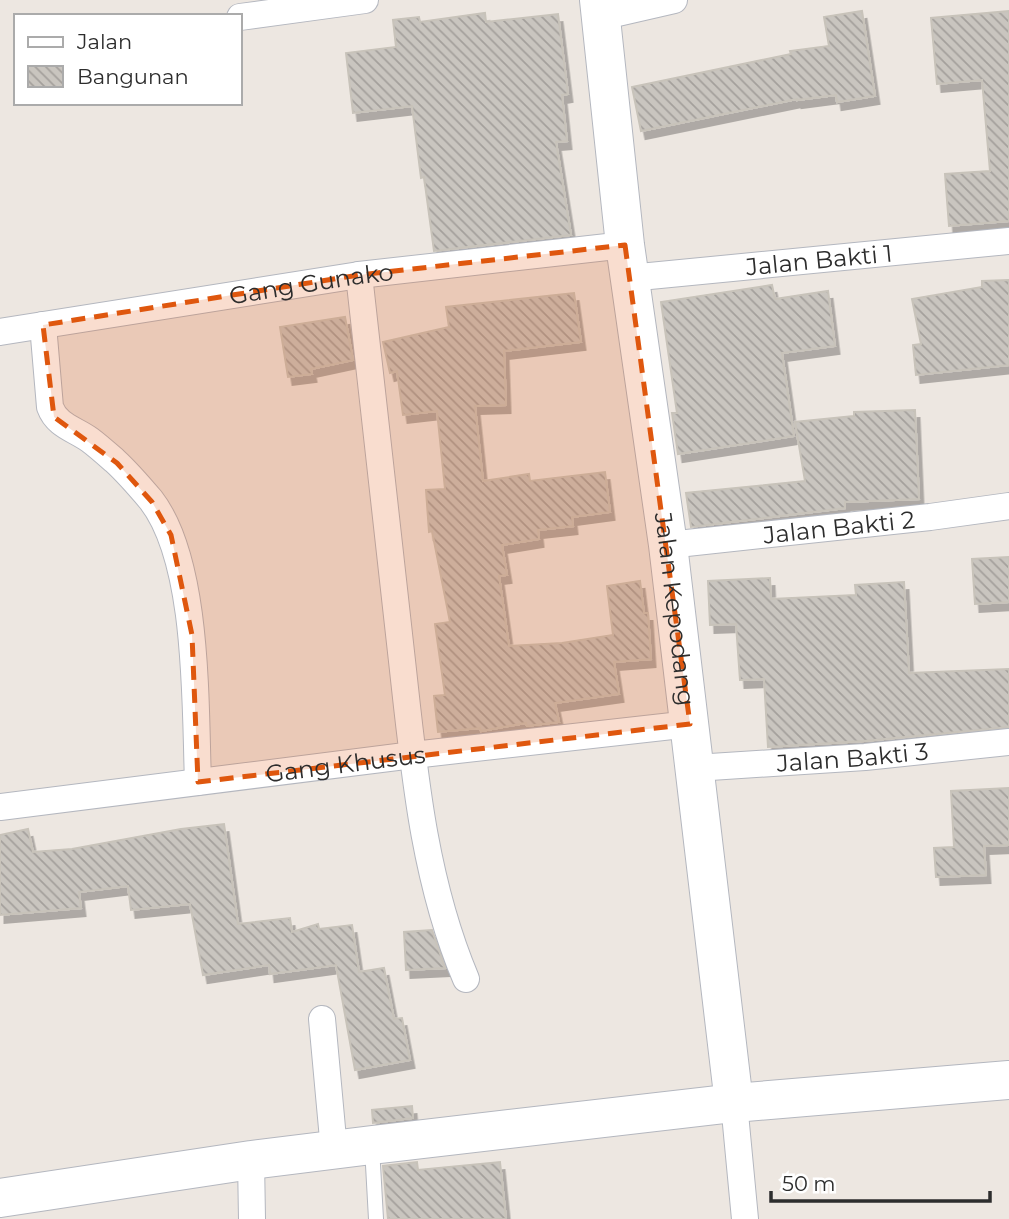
<svg xmlns="http://www.w3.org/2000/svg" width="1009" height="1219" font-family="Montserrat,sans-serif">
  <style>
    .building { fill: url(#building-back-hatch); stroke: #c8c3ba; stroke-width: 2; filter: url(#shadow) }
    .lines { fill: none; stroke-linecap: round; stroke-linejoin: round }
    .lane-casing { stroke: #b4b7bf; stroke-width: 16 }
    .street-casing { stroke: #b4b7bf; stroke-width: 28 }
    .secondary-casing { stroke: #b4b7bf; stroke-width: 40 }
    .lane { stroke: #fff; stroke-width: 14 }
    .street { stroke: #fff; stroke-width: 26 }
    .secondary { stroke: #fff; stroke-width: 38 }
    .marked { fill: #df570e; fill-opacity: 0.2; stroke: #df570e; stroke-width: 5; stroke-dasharray: 14 9; stroke-linejoin: round }
    .labels { text-anchor: middle; dominant-baseline: central; stroke-width: 6; stroke-linejoin: round; paint-order: stroke }
    .street-label { font-size: 24px; fill: #2d2d2d; stroke: #fff }
  </style>
  <defs>
    <pattern id="building-back-hatch" width="6" height="6" patternUnits="userSpaceOnUse" patternTransform="scale(1.75)"><rect width="6" height="6" fill="#c9c5bf"/><path d="M-1 5l2 2M0 0l6 6M5-1l2 2" fill="none" stroke="#a4a09c"/></pattern>
    <filter id="shadow"><feDropShadow dx="4.5" dy="8" stdDeviation="0" flood-color="#0004"/></filter>
  </defs>
  <rect width="100%" height="100%" fill="#ede7e1"/>
  <g class="building">
    <polygon points="862,11 875,96 837,102 836,95 797,100 797,99 641,131 632,87 791,54 790,51 829,46 824,17"/>
    <polygon points="1009,11 1009,221 949,226 945,174 990,171 982,80 937,84 931,18"/>
    <polygon points="485,13 486,22 558,14 568,94 562,95 567,141 556,142 571,235 434,251 424,177 421,178 412,106 353,113 346,53 396,47 393,20 419,17 420,22"/>
    <polygon points="1009,280 1009,365 916,375 913,345 921,344 912,299 982,287 982,281"/>
    <polygon points="772,285 775,299 828,291 835,346 782,353 794,436 678,454 672,413 677,413 661,302"/>
    <polygon points="574,293 581,342 504,351 506,405 475,406 483,481 529,474 530,481 605,472 610,512 572,517 573,526 538,530 539,539 502,545 507,575 499,576 509,646 562,643 613,635 607,586 640,581 644,613 648,613 651,659 614,662 619,694 555,703 559,722 527,726 526,723 481,731 480,728 438,732 434,696 445,695 435,624 450,622 432,531 429,532 426,490 445,489 437,411 403,415 397,371 390,373 383,342 449,327 446,307"/>
    <polygon points="345,317 353,360 311,369 312,374 288,377 280,327"/>
    <polygon points="915,410 919,499 845,502 845,508 691,527 686,493 805,481 795,422 854,416 854,412"/>
    <polygon points="1009,557 1009,602 975,604 972,559"/>
    <polygon points="770,578 771,599 856,595 855,585 904,582 909,673 1009,669 1009,727 864,741 768,747 764,679 740,680 736,624 710,625 708,581"/>
    <polygon points="1009,788 1009,845 984,846 986,875 936,877 934,848 954,847 951,791"/>
    <polygon points="224,824 238,924 290,918 292,932 318,924 319,929 352,925 359,972 384,968 394,1019 402,1018 410,1060 355,1070 336,965 270,974 269,965 203,975 190,904 131,910 128,886 79,892 81,908 0,915 0,835 28,829 33,852 72,849 181,829"/>
    <polygon points="432,930 445,968 406,970 404,932"/>
    <polygon points="412,1106 413,1118 373,1123 372,1110"/>
    <polygon points="417,1162 418,1170 500,1162 506,1219 388,1219 383,1166"/>
  </g>
  <g class="lines">
    <g class="lane-casing">
      <polyline id="lane" points="372,1147 376,1219"/>
    </g>
    <g class="street-casing">
      <g id="street">
        <polyline points="240,17 365,0"/>
        <polyline points="600,17 674,0"/>
        <path d="M359,275C373,398 386,520 400,643C413,757 421,873 466,979"/>
        <path id="s1" d="M629,278L1009,241"/>
        <path d="M43,325L50,407C57,426 75,429 90,440C98,446 107,454 115,461C127,472 140,487 151,500C199,562 195,705 198,782"/>
        <path id="s2" d="M0,332L359,275L625,245"/>
        <path id="s3" d="M668,545L930,517L1009,506"/>
        <path id="s4" d="M695,768L865,757L1009,742"/>
        <path id="s5" d="M0,807L413,755L690,724"/>
        <polyline points="322,1019 334,1150"/>
        <polyline points="734,1103 745,1219"/>
        <polyline points="251,1160 252,1219"/>
      </g>
    </g>
    <g class="secondary-casing">
      <g id="secondary">
        <path id="s6" d="M599,0L625,245L668,545L734,1103"/>
        <polyline points="0,1198 251,1160 372,1145 734,1103 1009,1080"/>
      </g>
    </g>
    <use href="#lane" class="lane"/>
    <use href="#street" class="street"/>
    <use href="#secondary" class="secondary"/>
  </g>
  <path class="marked" d="M625,245L690,724L198,782L192,635L171,535L152,502L117,463L54,417L43,325L359,275Z"/>
  <g class="labels">
    <g class="street-label">
      <text stroke="none"><textPath href="#s1" startOffset="191">Jalan Bakti 1</textPath></text>
      <text stroke="none"><textPath href="#s2" startOffset="315">Gang Gunako</textPath></text>
      <text stroke="none"><textPath href="#s3" startOffset="172">Jalan Bakti 2</textPath></text>
      <text stroke="none"><textPath href="#s6" startOffset="614">Jalan Kepodang</textPath></text>
      <text stroke="none"><textPath href="#s4" startOffset="158">Jalan Bakti 3</textPath></text>
      <text stroke="none"><textPath href="#s5" startOffset="348">Gang Khusus</textPath></text>
    </g>
  </g>
  <rect x="14" y="14" width="228" height="91" fill="#ffffff" stroke="#ababab" stroke-width="2"/>
  <rect x="28" y="37" width="35" height="10" fill="#ffffff" stroke="#ababab" stroke-width="2"/>
  <text x="77" y="49" font-size="21" fill="#2d2d2d">Jalan</text>
  <rect x="28" y="66" width="35" height="21" fill="url(#building-back-hatch)" stroke="#ababab" stroke-width="2"/>
  <text x="77" y="84" font-size="21" fill="#2d2d2d">Bangunan</text>
  <path d="M771 1191v10h219v-10" fill="none" stroke="#2d2d2d" stroke-width="3.5"/>
  <text x="782" y="1191" font-size="21" fill="#2d2d2d" stroke="#ffffff" stroke-width="5" paint-order="stroke">50 m</text>
</svg>
